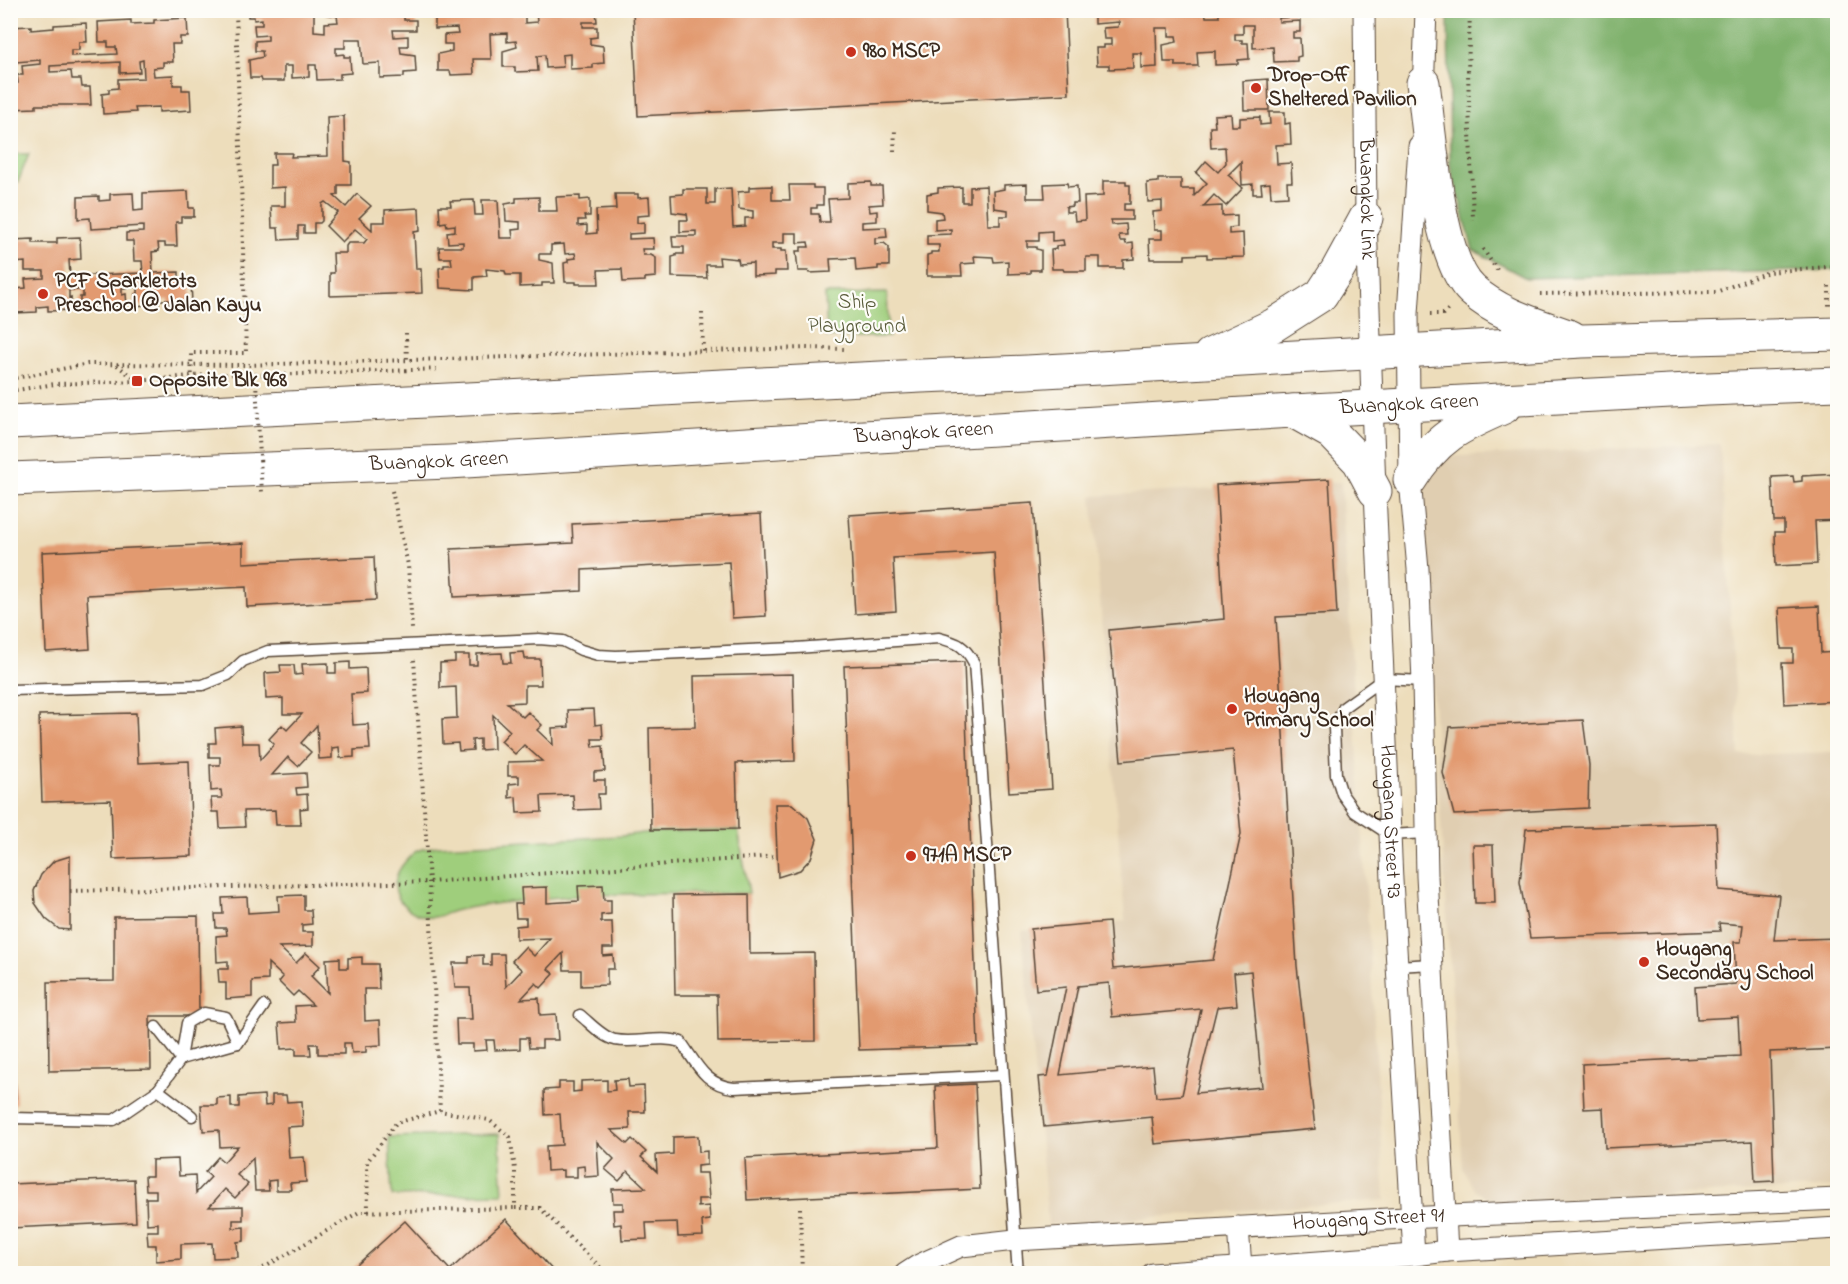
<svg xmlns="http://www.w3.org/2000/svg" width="1848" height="1284" font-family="'Indie Flower',sans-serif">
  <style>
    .built { fill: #e0ceb1 }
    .green { fill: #9fce7c; stroke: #6d7c4d; stroke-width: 1.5 }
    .forest { fill: #7fb16c; stroke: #5d6e45; stroke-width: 1.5 }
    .building { fill: #e29a6f; fill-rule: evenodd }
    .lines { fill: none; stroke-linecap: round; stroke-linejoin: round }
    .service-casing { stroke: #564536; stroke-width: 13 }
    .minor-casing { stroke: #564536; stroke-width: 23 }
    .primary-casing { stroke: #564536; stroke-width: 35 }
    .path { stroke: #564536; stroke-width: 4; stroke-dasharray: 1.5 4.5; stroke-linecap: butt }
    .service { stroke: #fff; stroke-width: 10 }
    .minor { stroke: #fff; stroke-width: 21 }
    .primary { stroke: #fff; stroke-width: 33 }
    .path-bridge { stroke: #564536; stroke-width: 4; stroke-dasharray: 1.5 4.5; stroke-linecap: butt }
    .poi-dot { fill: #c8321e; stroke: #fdfcf7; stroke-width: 2 }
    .labels { text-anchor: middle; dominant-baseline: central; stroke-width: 4.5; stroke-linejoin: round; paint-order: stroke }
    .poi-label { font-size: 21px; font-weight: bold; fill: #3b2a1e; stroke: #fdfcf7; text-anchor: start }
    .street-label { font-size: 21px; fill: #3b2a1e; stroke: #fdfcf7 }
    .park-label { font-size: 21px; fill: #595b3a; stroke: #fdfcf7 }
  </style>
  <rect width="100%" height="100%" fill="#fdfcf7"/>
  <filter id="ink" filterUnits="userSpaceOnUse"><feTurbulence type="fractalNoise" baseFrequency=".0167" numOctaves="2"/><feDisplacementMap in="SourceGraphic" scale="12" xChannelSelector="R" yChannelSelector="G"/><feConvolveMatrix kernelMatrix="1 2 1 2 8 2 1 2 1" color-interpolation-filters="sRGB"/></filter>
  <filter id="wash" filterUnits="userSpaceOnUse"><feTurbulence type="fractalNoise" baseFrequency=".008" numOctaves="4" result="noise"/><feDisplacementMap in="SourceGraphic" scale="24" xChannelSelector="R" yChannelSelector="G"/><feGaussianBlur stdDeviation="1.35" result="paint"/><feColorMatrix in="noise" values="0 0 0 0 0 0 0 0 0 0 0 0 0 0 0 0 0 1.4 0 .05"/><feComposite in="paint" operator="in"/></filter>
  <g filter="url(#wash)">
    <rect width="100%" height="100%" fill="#edddbb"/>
    <g class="built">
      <polygon points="1720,444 1739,755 1837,752 1837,1187 1499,1203 1475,1191 1463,1169 1419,476 1437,457"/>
      <polygon points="1341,482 1385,1200 1048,1225 1022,931 1125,921 1092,496"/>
    </g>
    <g class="green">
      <polygon points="11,154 29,154 18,182 11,181"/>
      <polygon points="887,293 889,337 827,337 825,294"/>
      <path d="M738,830L749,893C677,894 598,892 526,900C503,903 477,905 454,911C446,913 437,919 428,917C399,912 384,886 405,862C408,858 411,855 415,852C422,848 429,848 437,846L622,836L651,832Z"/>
      <polygon points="499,1134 503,1194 392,1196 389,1137"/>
    </g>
    <polygon class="forest" points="1448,11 1837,11 1837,270 1526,278 1473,250 1450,165"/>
    <g id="blocks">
      <g class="building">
        <polygon points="248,10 314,10 314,31 325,32 325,23 338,22 337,16 324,14 324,10 412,10 412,13 404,13 404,20 416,20 416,30 393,30 394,37 408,36 408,46 400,46 401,53 415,55 416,72 404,73 404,77 380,78 380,63 363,64 361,39 345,39 345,48 336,48 336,55 344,54 344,57 350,57 351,73 340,74 340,79 317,80 316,65 309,65 309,77 292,78 292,66 284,66 284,81 262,81 261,78 250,78 249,60 263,57 262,51 255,51 255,41 268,40 268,35 255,36 254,25 262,25 262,19 254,20 254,17 248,17"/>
        <polygon points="446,10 512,10 512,15 525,15 525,23 537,22 536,10 596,11 597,22 583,22 583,27 597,27 597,37 590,38 590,44 603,46 604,63 593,64 593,68 570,69 570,54 562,55 563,67 546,68 545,55 537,56 538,71 515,72 515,67 503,67 503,51 517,47 516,41 507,42 507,33 490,34 491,59 473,59 474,74 451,75 450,71 438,71 438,54 452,51 452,44 444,44 444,35 458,34 457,28 435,29 435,19 446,18"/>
        <polygon points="633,10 1065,10 1069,94 638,116"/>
        <polygon points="1105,10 1205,10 1206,17 1219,17 1219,10 1293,10 1293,17 1279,18 1279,22 1300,21 1300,32 1293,32 1293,38 1300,38 1301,56 1297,57 1297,61 1274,62 1273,47 1253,48 1253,25 1243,25 1243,34 1235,34 1235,40 1242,40 1242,43 1248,43 1249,59 1238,60 1238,64 1215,65 1215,51 1197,52 1198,66 1175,66 1175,62 1164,62 1163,45 1177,42 1176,36 1169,36 1169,28 1156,28 1157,67 1141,68 1141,53 1132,53 1133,68 1109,69 1109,65 1097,65 1096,48 1104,48 1104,45 1111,45 1111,39 1104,39 1103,28 1118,27 1119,22 1094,24 1094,13 1105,13"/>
        <polygon points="187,18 188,37 180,37 180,44 172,44 173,62 163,62 163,67 153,68 154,76 173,75 173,85 182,85 182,90 190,90 191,110 159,112 159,107 135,108 136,112 103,114 102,94 109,93 109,89 118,88 118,79 144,78 143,60 139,61 140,72 120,73 120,62 50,66 50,72 71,71 72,79 81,79 82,87 90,87 91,105 36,105 36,108 10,109 10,84 18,83 17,75 23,75 22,66 40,64 40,60 16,62 16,54 10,54 10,27 31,26 31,30 54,28 54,25 86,23 87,42 79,42 79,50 71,50 71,56 117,54 116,47 108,47 108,42 99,42 98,22 131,20 131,24 154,23 154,20"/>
        <polygon points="1268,79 1269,110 1244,110 1243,81"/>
        <polygon points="1269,112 1285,112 1285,124 1290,123 1291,144 1276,145 1277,164 1291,163 1292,182 1287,182 1288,196 1271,197 1270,183 1261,184 1262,194 1253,194 1253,184 1242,185 1241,162 1228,175 1243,188 1226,206 1214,195 1203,207 1222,206 1222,216 1237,215 1237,227 1229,228 1229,234 1243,233 1244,257 1207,258 1207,254 1185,255 1185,259 1150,259 1149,239 1162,239 1162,230 1154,230 1153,212 1162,211 1162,201 1148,202 1147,183 1158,182 1158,179 1181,179 1181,189 1194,189 1194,196 1207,183 1196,173 1206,161 1218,172 1226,163 1225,147 1211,148 1210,127 1215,127 1214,115 1231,114 1232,126 1240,126 1240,118 1260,117 1260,125 1270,124"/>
        <polygon points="344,116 345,161 351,162 351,185 338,185 338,195 334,196 346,207 357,194 371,206 359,218 372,230 372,222 385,222 385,210 419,208 420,231 414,232 416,269 421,269 422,293 330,296 330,273 334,273 333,253 346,253 346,246 348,243 364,243 367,239 355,229 342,242 326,226 338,212 325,202 322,204 322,221 320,223 314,223 314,233 304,233 304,226 298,226 298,239 279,240 278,228 272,228 271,206 285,206 285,187 270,188 270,165 275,165 274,153 292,153 291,157 328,156 327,117"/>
        <polygon points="1103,181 1126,181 1126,185 1130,185 1130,204 1124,204 1124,210 1132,210 1132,220 1111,220 1112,225 1126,224 1127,235 1119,235 1120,241 1125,241 1126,244 1133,243 1134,259 1123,260 1123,268 1100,268 1100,257 1086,257 1086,271 1064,271 1063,269 1052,269 1051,250 1056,249 1056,246 1064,245 1063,240 1052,241 1052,231 1039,232 1039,241 1027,241 1027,247 1036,247 1036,249 1041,250 1041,270 1030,270 1030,273 1008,274 1008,261 994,262 993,257 974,256 975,263 961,264 962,276 927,276 927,255 931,254 931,252 939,252 939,245 927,245 927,235 951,234 951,229 935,230 935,219 943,218 942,212 927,210 927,194 938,192 938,188 962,187 962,202 970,202 970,187 986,186 988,225 1000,225 1000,216 1008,216 1008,210 994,208 993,191 1004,189 1004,185 1027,184 1027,198 1045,198 1044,184 1067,183 1068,187 1077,186 1078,203 1072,203 1072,206 1066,207 1066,212 1074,212 1075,221 1085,220 1084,197 1103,196"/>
        <polygon points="871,182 871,186 882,186 883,204 869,205 870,212 877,211 877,221 862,222 862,228 886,227 887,237 875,238 875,244 884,243 889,247 889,266 878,266 878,269 856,271 855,258 830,259 831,272 809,273 808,271 798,271 796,251 801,251 801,247 809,247 808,242 797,243 797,233 784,233 784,243 772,243 772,249 781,249 781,251 786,251 787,271 775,271 775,275 753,276 753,263 739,264 738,259 719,257 720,265 706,265 707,278 672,277 672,257 676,256 676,254 684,254 684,247 673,247 672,236 696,236 696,231 680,232 680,220 688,220 687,214 672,212 671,195 683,194 683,189 707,189 707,204 715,204 715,189 731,188 733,227 745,226 745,218 753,218 753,211 739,209 738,192 749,191 749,187 772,186 772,200 790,200 789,185 813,185 813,188 823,188 823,205 817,205 817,208 811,208 811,214 819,214 820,222 830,222 828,199 848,198 848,183"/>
        <polygon points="188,191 189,208 194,208 194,217 181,217 181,222 176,222 177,246 165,246 165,243 158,243 159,251 152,252 153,273 179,272 179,282 191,281 192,304 169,305 169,300 159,300 159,304 135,306 135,294 138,294 138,287 122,288 122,295 126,294 127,306 80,308 80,297 83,297 83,290 69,290 69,298 71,297 72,310 48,311 48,306 37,307 37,312 15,313 14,289 26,288 25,279 44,278 44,271 25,271 25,262 13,263 12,240 33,239 33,243 57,243 57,238 80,237 81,259 69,260 70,276 143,273 142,261 134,261 133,241 126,241 126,233 143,232 143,226 91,229 90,218 78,219 78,197 99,196 99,201 110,200 110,194 133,193 134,211 143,210 143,193"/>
        <polygon points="615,194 638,194 638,198 649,197 650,215 637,216 637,223 644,222 644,233 629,234 629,239 653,238 654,249 642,249 643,255 651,255 656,258 656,277 645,278 645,281 623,282 622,269 598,270 599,284 576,284 576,282 565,282 564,263 568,262 568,259 576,258 575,253 565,254 564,244 551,245 551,254 539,254 539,260 553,263 554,283 542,283 542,286 520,287 520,275 506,275 505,271 486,269 487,276 474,277 474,290 440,288 439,268 444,267 444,265 452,265 451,258 440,258 439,247 463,247 463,242 448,243 447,232 455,231 455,225 447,226 446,222 440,223 439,206 451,206 450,201 474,200 475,215 483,215 482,200 498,200 500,238 513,238 512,230 520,229 520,222 506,221 505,204 516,202 516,198 539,197 539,211 557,211 556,197 580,196 580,200 590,199 590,216 584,216 585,220 578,220 578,226 587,225 587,234 597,233 596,210 616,209"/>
        <polygon points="1838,474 1838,520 1815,521 1817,564 1776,566 1775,532 1784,532 1784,521 1774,521 1772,477 1793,476 1794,482 1802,481 1802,476"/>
        <path d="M1329,479L1337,614L1276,617L1297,966L1315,1129L1155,1144L1152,1117L1044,1127L1039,1077L1048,1076L1066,987L1036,990L1031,929L1109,922L1113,969L1213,960L1241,834L1233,750L1121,761L1109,630L1224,619L1216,485ZM1251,971L1262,1087L1196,1093L1217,1007L1237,1005L1234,973ZM1109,983L1112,1017L1201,1009L1182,1095L1156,1097L1153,1066L1060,1075L1078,986Z"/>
        <polygon points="1033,503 1052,789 1009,792 994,552 893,558 896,611 855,614 849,515"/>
        <polygon points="761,514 766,616 732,618 729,562 582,570 582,591 454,597 451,549 573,543 572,524"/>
        <polygon points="243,543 243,563 374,557 376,600 247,607 246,587 87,595 90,649 46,652 42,552"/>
        <polygon points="1819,606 1821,653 1838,652 1838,701 1784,704 1782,663 1793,663 1793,649 1781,649 1779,608"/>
        <polygon points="524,652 525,659 540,659 541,685 525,685 525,702 507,703 523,717 528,712 542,725 537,730 553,745 552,728 569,727 568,710 594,709 595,725 602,724 603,739 592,739 593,747 603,746 605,771 594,772 594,780 605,780 605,794 598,794 599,809 574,810 573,795 541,796 542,812 517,813 516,797 509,798 509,784 519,783 519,776 508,776 508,762 542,761 524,745 515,754 501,741 510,731 493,715 494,749 480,750 480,739 472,740 473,750 459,751 458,743 443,744 442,719 457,718 456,687 440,688 440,663 455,662 455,655 469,655 469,665 477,665 477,654 502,653 503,663 511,663 510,653"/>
        <polygon points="350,662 350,669 366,668 367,693 351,694 353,725 368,724 370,749 354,750 354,757 340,758 339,747 332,748 332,758 319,759 317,725 301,743 311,752 298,766 288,757 272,775 306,773 307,787 296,788 297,795 307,794 308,808 300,809 301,825 276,825 275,810 244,811 245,827 220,828 219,812 212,812 211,798 222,798 221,790 211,791 210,765 220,765 220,757 209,757 209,743 216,743 215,728 241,726 242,743 259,743 260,760 274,744 269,739 282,725 287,730 302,714 283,714 283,698 266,699 265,673 281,672 280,665 294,665 295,675 303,674 302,664 328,663 328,673 336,673 336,663"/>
        <polygon points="964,662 978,1046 859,1050 844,666"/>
        <polygon points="793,674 795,761 736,763 738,829 651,830 649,728 695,727 694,676"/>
        <polygon points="136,713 138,763 189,761 192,856 113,859 111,800 42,802 39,715"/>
        <polygon points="1583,720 1589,765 1588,808 1454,815 1443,773 1450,727"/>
        <polygon points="775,804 792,804 808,818 817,839 811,858 800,870 778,877"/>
        <polygon points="1716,823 1719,890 1779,895 1774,940 1838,938 1838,1049 1770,1052 1774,1181 1755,1182 1753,1141 1605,1148 1603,1108 1584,1109 1582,1064 1740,1056 1738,1017 1697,1019 1695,987 1736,984 1734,942 1741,942 1743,925 1719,923 1720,931 1530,938 1520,882 1526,829"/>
        <polygon points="1473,845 1493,845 1495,903 1475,903"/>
        <polygon points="70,856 70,930 59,929 46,919 35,903 34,891 41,875 54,861"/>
        <polygon points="603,885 604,900 611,900 611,914 601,915 601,922 612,922 613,948 603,948 603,956 613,955 614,969 607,969 607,985 581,986 581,970 564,970 563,953 548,969 554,974 541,988 536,983 521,999 539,998 540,1015 556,1014 558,1040 542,1040 542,1048 529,1048 528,1038 520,1038 520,1049 495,1050 494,1040 486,1040 487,1050 473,1051 473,1044 457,1044 456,1019 472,1019 470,988 455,988 453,963 469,963 469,956 483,955 483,965 491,965 491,954 504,954 506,987 522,970 512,961 525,947 534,956 550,938 516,939 516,926 526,925 526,918 516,918 515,904 522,904 521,888 547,887 547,903 579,901 578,886"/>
        <polygon points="749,894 750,954 814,953 815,1041 718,1042 717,995 675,995 673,895"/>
        <polygon points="304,895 304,910 311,910 312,924 302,925 302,932 313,932 313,946 279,947 296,963 306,953 320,966 311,976 328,993 326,959 340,958 340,968 348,968 348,958 362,957 362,964 378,964 379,989 364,989 365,1021 380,1020 381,1045 366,1046 366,1052 352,1053 351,1043 344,1043 344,1054 318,1054 318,1044 310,1044 311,1055 296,1055 296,1048 281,1049 279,1023 296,1022 295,1006 313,1005 298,991 293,996 279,982 283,977 268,963 268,980 252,981 252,997 226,999 226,983 219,983 218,969 228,969 228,961 217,962 216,936 227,935 226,928 216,928 215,914 223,914 222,898 247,897 248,913 279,911 278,896"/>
        <polygon points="198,916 199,1016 150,1016 151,1069 49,1071 48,982 114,981 114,917"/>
        <polygon points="10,985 12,985 16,1104 10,1105"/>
        <polygon points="628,1079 629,1087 644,1086 645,1112 629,1112 630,1129 611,1130 627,1144 632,1139 646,1152 641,1157 657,1172 656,1155 673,1154 673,1137 698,1136 699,1152 707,1151 707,1165 697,1166 697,1173 707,1173 709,1199 698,1199 698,1207 709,1206 710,1220 702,1221 703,1236 678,1237 677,1222 646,1223 647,1239 622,1240 621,1224 614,1225 613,1210 623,1210 623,1203 613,1203 612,1189 646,1188 628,1171 619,1181 605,1169 614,1159 597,1142 599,1176 585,1177 584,1166 577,1167 577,1177 563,1177 563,1170 547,1171 546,1146 562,1145 560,1114 545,1115 544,1090 559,1089 559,1082 573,1082 573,1092 581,1091 581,1081 607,1080 607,1091 615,1090 614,1080"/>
        <polygon points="975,1084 980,1189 747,1200 745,1158 938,1148 935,1086"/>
        <polygon points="264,1095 265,1106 272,1105 272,1095 286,1095 287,1102 302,1101 303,1126 287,1127 289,1158 304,1157 306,1182 290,1183 291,1190 276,1190 276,1180 268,1181 269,1191 255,1191 253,1158 237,1175 248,1184 235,1198 225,1189 209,1207 243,1206 243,1220 233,1220 233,1228 244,1227 244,1241 237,1242 238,1257 213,1258 212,1243 181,1244 181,1259 156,1261 156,1245 148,1245 147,1231 158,1231 158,1223 147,1224 146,1198 156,1198 156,1190 146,1190 145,1176 152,1176 152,1160 178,1159 179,1176 195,1175 196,1193 211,1177 205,1172 218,1157 224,1162 238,1146 220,1147 219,1130 203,1131 201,1105 217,1105 217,1098 231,1097 231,1107 239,1107 239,1097"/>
        <polygon points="134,1179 136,1222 10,1228 10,1184"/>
        <polygon points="506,1219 556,1274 347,1274 405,1221 450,1270"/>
      </g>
    </g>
  </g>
  <g filter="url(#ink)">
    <use href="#blocks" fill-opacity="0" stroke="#564536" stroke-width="1.5"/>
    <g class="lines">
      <g class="service-casing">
        <g id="service">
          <polyline points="1423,681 1383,679 1344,707 1334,728 1336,775 1342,794 1355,812 1390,835 1426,833"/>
          <path d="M10,690L203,685L228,675L243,661L268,651L539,639L563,641L581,650L598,655L616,656L796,648L939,638C958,643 964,645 974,663L1018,1274"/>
          <polyline points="1397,966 1432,964"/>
          <path d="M580,1015C590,1023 602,1037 615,1040C636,1044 660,1035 681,1042C697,1064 705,1085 734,1088L1003,1075"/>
          <polyline points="156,1027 181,1059"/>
          <polyline points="181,1059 238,1043 264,1006"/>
          <polyline points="158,1090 192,1116"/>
          <polyline points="10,1118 114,1120 158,1090 181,1059 187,1023 204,1013 226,1017 238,1043"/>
        </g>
      </g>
      <g class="minor-casing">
        <g id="minor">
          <path id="s1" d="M1364,10L1366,218L1375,491L1392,880L1414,1255"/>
          <polyline points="1423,94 1426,10"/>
          <polyline points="1419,146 1408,314 1410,480 1418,569 1423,681 1427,876 1447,1251"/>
          <polyline points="1238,1227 1241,1267"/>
          <path id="s2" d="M905,1274L919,1265L961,1246L1015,1240L1405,1218L1838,1199"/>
          <polyline points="1152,1274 1414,1255 1447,1251 1838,1228"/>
        </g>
      </g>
      <g class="primary-casing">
        <g id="primary">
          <path d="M1423,83C1430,132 1437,258 1472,290C1499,315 1538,325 1571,337"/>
          <polyline points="1210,355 1274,325 1321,295 1338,269 1366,218"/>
          <polyline points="1293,411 1332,433 1359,461 1375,491"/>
          <polyline points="10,422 921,376 1027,372 1582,341 1838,334"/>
          <path id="s3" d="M10,479L449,462L1293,411L1708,389L1838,384"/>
          <path d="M1410,480C1436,437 1460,426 1504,407"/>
        </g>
      </g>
      <g class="path">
        <polyline points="1470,10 1468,73 1473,220"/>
        <polyline points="894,151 895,130"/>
        <polyline points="1483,249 1497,270"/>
        <polyline points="1829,286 1829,306"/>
        <polyline points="1540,294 1716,292 1768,272 1838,266"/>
        <polyline points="702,313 703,351"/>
        <polyline points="1430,314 1443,314 1450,308"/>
        <polyline points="406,333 407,361"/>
        <polyline points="117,365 137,381"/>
        <polyline points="10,379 88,364 246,365 806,348 847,349"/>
        <polyline points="196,382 192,382 191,353 246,353 236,10"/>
        <polyline points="10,391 55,384 137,381 191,376 236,374 273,375 441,369"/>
        <polyline points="392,491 408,565 412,629"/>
        <polyline points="414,660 429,882 440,1111 489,1120 510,1137 515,1169 515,1208 540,1208 607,1274"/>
        <polyline points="70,891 429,882 777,856"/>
        <polyline points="800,1208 802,1274"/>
        <polyline points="368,1212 367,1162 396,1123 440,1111"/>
        <polyline points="253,1274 359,1212 515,1208"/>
      </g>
      <use href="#service" class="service"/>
      <use href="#minor" class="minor"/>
      <use href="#primary" class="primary"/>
      <polyline class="path-bridge" points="256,382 262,494"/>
    </g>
  </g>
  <g class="poi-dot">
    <circle cx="851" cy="52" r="6"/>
    <circle cx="1256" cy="88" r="6"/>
    <circle cx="43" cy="294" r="6"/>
    <rect x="131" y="375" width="12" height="12" rx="3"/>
    <circle cx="1232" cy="709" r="6"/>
    <circle cx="911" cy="856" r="6"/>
    <circle cx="1644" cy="962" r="6"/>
  </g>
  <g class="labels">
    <g class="poi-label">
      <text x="863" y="52">980 MSCP</text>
      <text x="1268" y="76">Drop-Off<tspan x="1268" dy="24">Sheltered Pavilion</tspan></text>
      <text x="55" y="282">PCF Sparkletots<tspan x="55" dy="24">Preschool @ Jalan Kayu</tspan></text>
      <text x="149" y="381">Opposite Blk 968</text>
      <text x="1244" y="697">Hougang<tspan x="1244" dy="24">Primary School</tspan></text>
      <text x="923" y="856">971A MSCP</text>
      <text x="1656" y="950">Hougang<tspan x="1656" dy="24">Secondary School</tspan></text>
    </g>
    <g class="street-label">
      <text stroke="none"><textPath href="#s1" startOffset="189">Buangkok Link</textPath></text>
      <text stroke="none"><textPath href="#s3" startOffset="1401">Buangkok Green</textPath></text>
      <text stroke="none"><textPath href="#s3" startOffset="915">Buangkok Green</textPath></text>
      <text stroke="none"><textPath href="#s3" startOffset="429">Buangkok Green</textPath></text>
      <text stroke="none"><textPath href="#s1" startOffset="812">Hougang Street 93</textPath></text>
      <text stroke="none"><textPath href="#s2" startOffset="471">Hougang Street 91</textPath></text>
    </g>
    <g class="park-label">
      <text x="857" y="303">Ship<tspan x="857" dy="24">Playground</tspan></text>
    </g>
  </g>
  <rect width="1848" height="1284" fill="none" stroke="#fdfcf7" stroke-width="36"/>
</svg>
